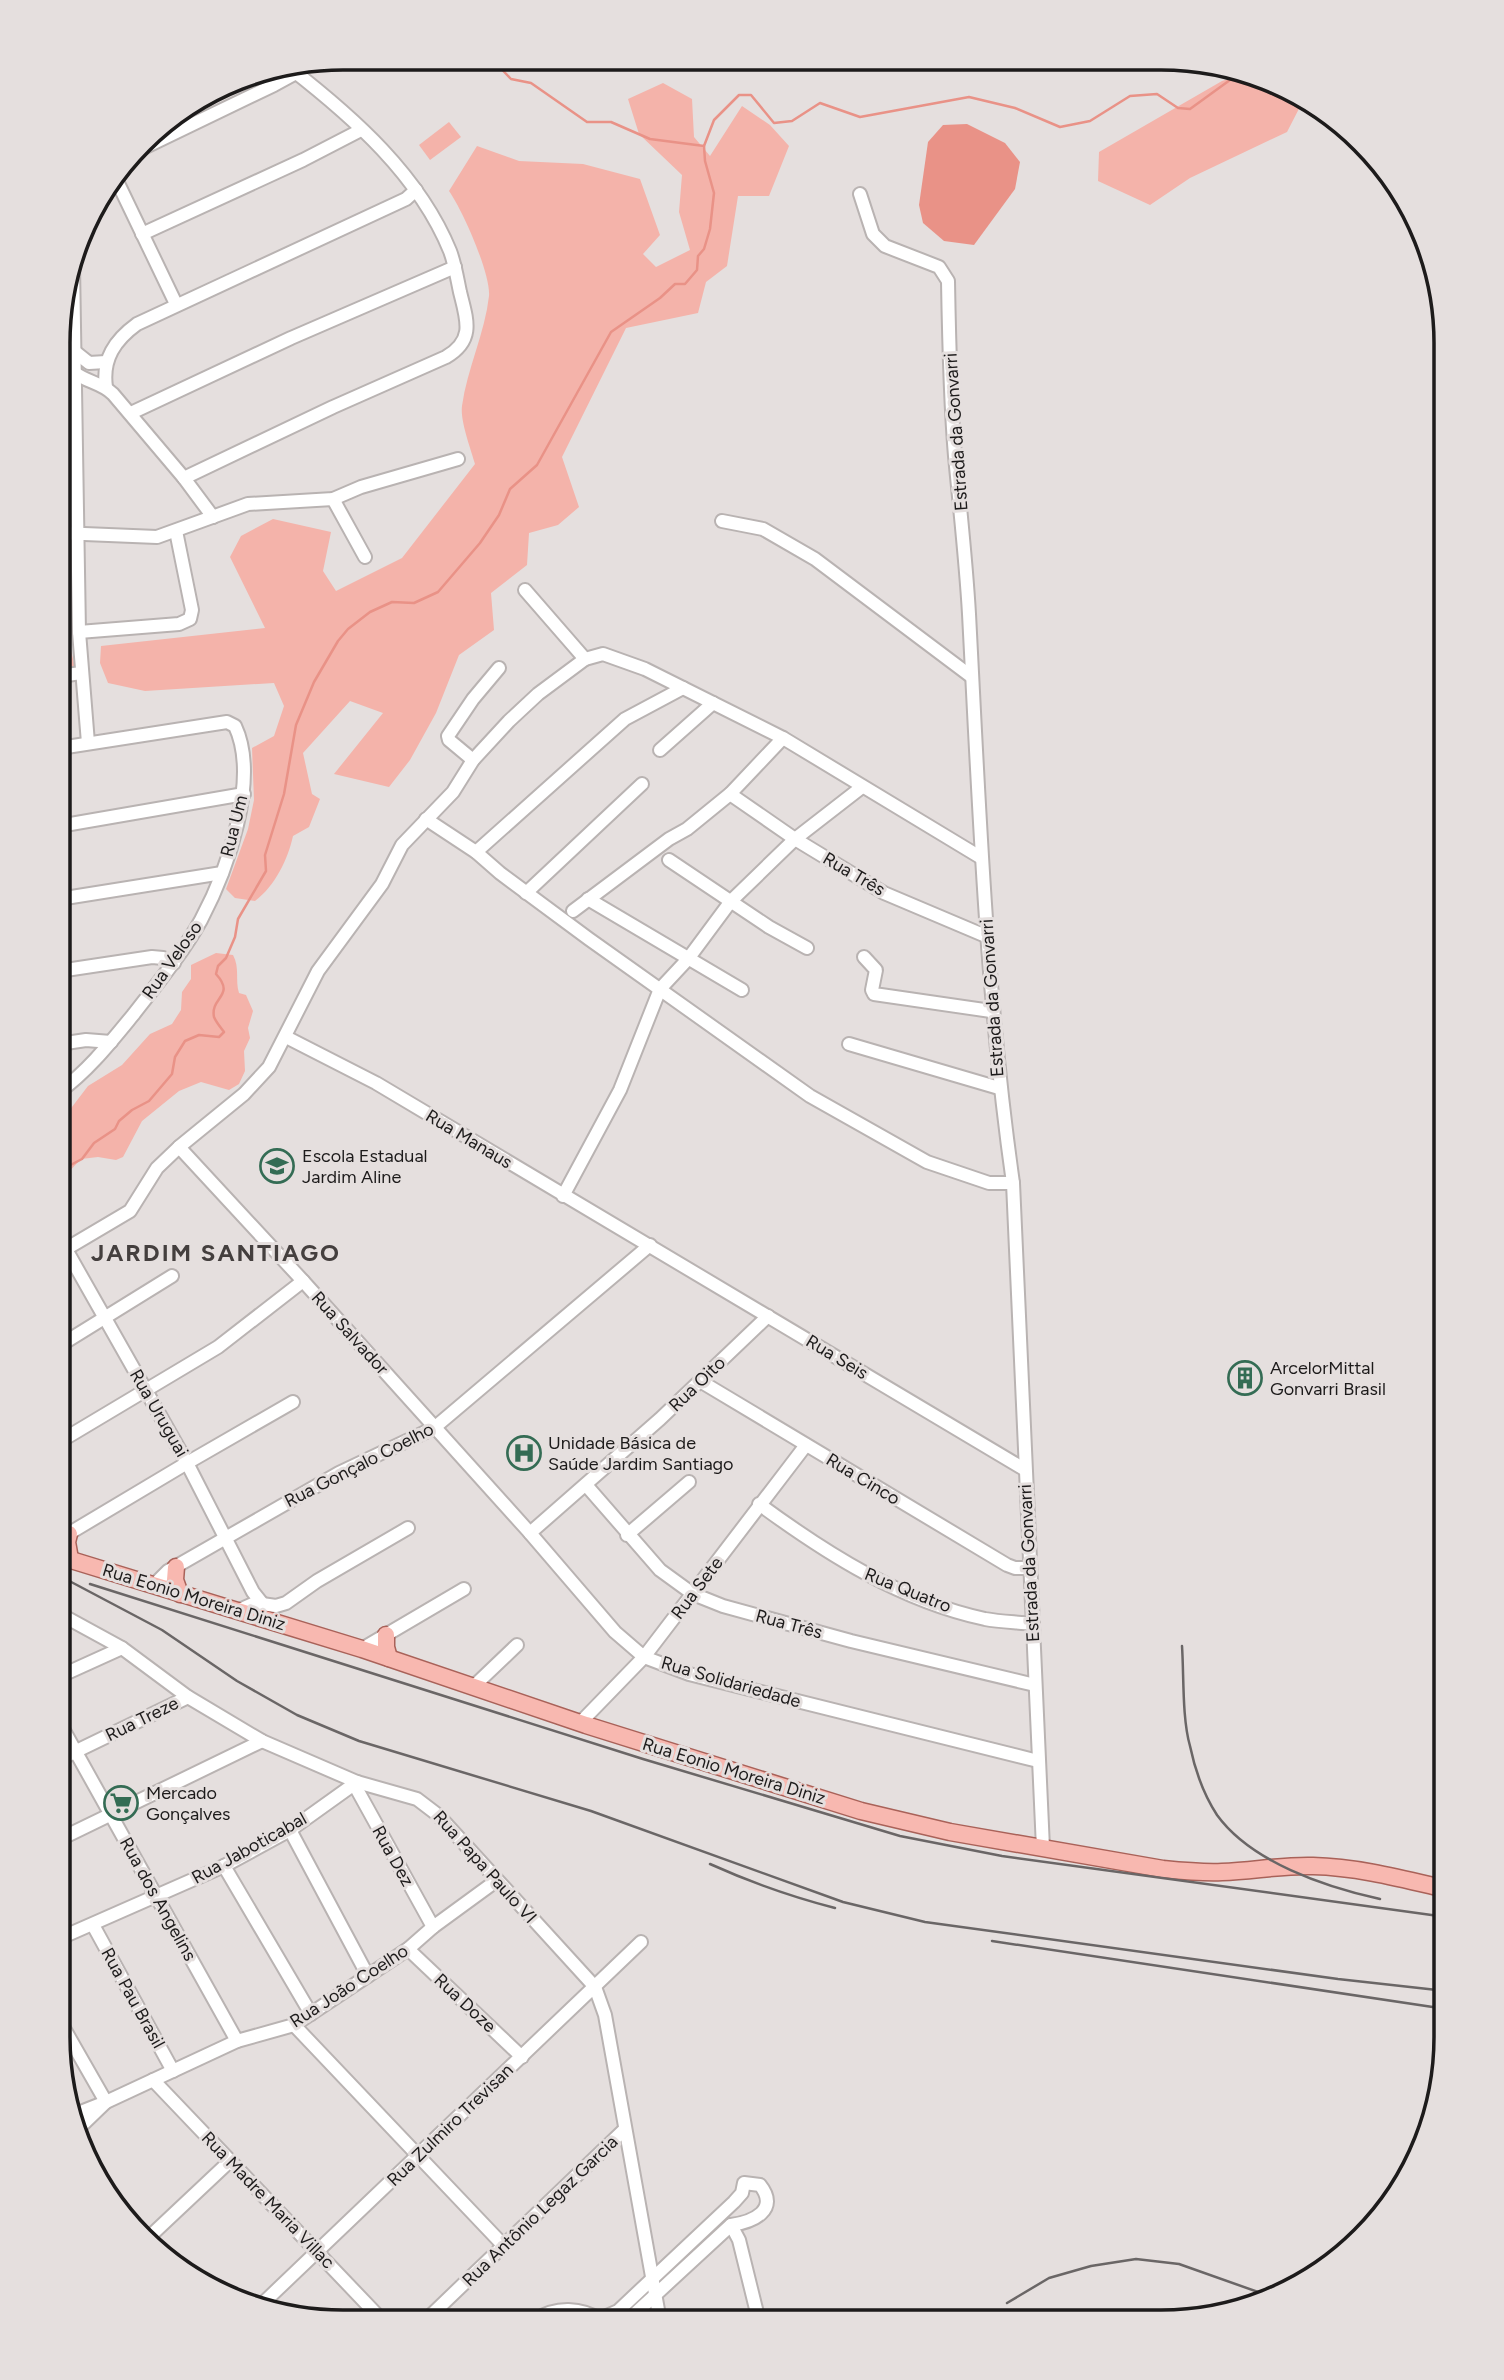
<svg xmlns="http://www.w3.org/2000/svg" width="1504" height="2380" font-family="Figtree,sans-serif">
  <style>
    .green { fill: #f4b3aa }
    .water { fill: #e99287 }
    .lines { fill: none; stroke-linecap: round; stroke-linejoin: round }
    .stream { stroke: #e99287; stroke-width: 2.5 }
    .minor-casing { stroke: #b9b3b2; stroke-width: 16 }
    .major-casing { stroke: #a96259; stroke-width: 19 }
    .minor { stroke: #fff; stroke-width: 12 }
    .major { stroke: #f8b8b0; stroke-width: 16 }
    .rail { stroke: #6a6666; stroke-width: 2.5 }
    .labels { text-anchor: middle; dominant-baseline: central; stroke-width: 6; stroke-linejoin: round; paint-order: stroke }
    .street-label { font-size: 18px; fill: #1d1b1b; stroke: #e5dfde }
    .poi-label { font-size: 18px; fill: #1d1b1b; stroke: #e5dfde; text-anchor: start }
    .district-label { font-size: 24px; font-weight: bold; letter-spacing: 2px; fill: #443f3e; stroke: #e5dfde }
    .rim { fill: none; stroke: #1d1b1b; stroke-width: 3.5 }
  </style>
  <rect width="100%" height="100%" fill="#e5dfde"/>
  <g class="green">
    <polygon points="1247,73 1271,80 1304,99 1287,132 1190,178 1150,205 1098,181 1099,152 1222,81"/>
    <path d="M663,83L692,99L694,137L710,156L742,106L770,125L789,146L769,196H738L727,266L706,282L698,313L626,328L562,457L579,507L558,525L529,533L527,565L491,593L494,630L459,655L436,713L410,760L389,787L334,774L383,713L350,701L303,753L312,794L320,799L309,827L293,836C288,859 275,886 255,901L235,898L226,889L248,829L254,800L252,748L274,736L284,706L274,683L145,691L108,683L100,663L101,646L265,628L230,557L241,536L273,519L331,532L323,571L336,591L402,558L475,464C471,449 460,421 462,406C467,369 485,333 489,296C491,274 462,209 449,191L477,146L519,161L583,164L640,179L660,235L643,254L656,267L690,250L679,212L682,175L639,134L628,99Z"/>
    <polygon points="449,122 461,137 430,160 419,145"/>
    <polygon points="60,631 66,631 75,667 60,669"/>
    <path d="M216,953L233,955C240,968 235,980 239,993L246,995L253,1011L248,1028L250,1038L244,1051L245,1071L239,1084L229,1090L201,1082L179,1091L142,1121L123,1157L116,1160L98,1157L81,1159L59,1182V1124L88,1086L122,1065L150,1034L172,1024L181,1010L182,992L191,979V965Z"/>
  </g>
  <polygon class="water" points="967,124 1005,143 1020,162 1015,189 974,245 944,241 923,223 919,205 928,142 943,125"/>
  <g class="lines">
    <g class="stream">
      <polyline points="491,58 511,79 531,83 587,122 611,122 650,139 704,146 714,120 739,95 751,95 774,123 792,121 820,103 860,117 969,97 1015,108 1060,127 1090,121 1130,96 1157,94 1178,108 1190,109 1241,72"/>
      <path d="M59,1171L82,1159L94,1143L115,1129L119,1121L132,1110L149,1101L172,1074L175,1057L185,1041L199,1035L219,1037L224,1032C221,1028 216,1022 214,1017C210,997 236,996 216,974L218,966L226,958L235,937L238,919L266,871L265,855L284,794L296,725L314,682L338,641L348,629L370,612L392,602L414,603L438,592L480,543L499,515L510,489L537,465L611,332L660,298L675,284H685L697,270L698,256L704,249L710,229L714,193L705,161L704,146"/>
    </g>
    <g class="minor-casing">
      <g id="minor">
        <polyline points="139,150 274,85 296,73"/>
        <polyline points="116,179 176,304"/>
        <path d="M860,194L873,234L885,246L939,267L948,281C949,340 950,398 955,456C960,509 966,561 969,614C979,804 986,994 1013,1183L1043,1848"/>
        <polyline points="142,234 303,160 361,130"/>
        <polyline points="73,265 79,632 88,743"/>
        <polyline points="74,351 89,363 106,362"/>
        <polyline points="60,373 75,373"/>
        <path d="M75,373C87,382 102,383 113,394L184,478L213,517"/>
        <path d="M106,387C102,359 115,340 137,324L406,199L416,190"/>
        <polyline points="131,413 291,338 455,267"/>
        <path d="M184,478L333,407L446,357C475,340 467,320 460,292C457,278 455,264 450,251C419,175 353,117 290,68"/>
        <polyline points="333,499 365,557"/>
        <polyline points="722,521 763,529 815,559 972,677"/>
        <polyline points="60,533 157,537 248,504 333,499 361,487 458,459"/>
        <polyline points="525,590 585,659 603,654 645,669 783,738 980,857"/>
        <polyline points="79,632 179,624 190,619 192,610 176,531"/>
        <polyline points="60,676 81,673"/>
        <polyline points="660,750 713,703"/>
        <polyline points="473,760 449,740 448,736 473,699 499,668"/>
        <polyline points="730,794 795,839 884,893 988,937"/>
        <polyline points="426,819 476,852 500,873 589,939 810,1096 927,1162 989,1183 1013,1183"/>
        <polyline points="59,826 244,794"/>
        <polyline points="476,852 625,719 683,688"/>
        <polyline points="669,860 769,927 807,948"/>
        <polyline points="526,893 642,784"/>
        <polyline points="59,899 222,873"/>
        <polyline points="588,899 742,990"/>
        <polyline points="573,911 669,839 687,829 730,794 783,738"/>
        <polyline points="864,957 876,970 872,990 874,994 991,1011"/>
        <polyline points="59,971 152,957 163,958 174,963"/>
        <polyline points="286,1037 376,1083 1024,1469"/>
        <polyline points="59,1044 86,1040 111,1042"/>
        <polyline points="849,1044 999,1088"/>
        <path d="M59,1092C88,1071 110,1043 133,1015C157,984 182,954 201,920C227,871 260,779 235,726L227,722L60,748"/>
        <polyline points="179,1147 303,1281 530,1533 615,1632 644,1657 689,1674 1038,1761"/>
        <polyline points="563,1196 620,1090 660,989 688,959 731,901 795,839 862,787"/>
        <polyline points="59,1237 187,1463 253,1592 261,1602"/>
        <polyline points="59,1253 130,1211 157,1168 179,1147 244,1094 269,1067 318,971 382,884 402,845 453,792 473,760 509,721 538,694 585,659"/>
        <polyline points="59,1346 172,1276"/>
        <polyline points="700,1381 1007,1565 1015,1568 1029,1568"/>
        <polyline points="59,1442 218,1347 303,1281"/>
        <polyline points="586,1485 660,1570 693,1594 723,1606 851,1641 1035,1685"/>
        <path d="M759,1504C827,1554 901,1601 985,1619C1001,1622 1017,1622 1033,1624"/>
        <polyline points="530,1533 660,1419 768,1316"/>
        <polyline points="627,1535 689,1482"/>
        <polyline points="58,1540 187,1463 293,1402"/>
        <polyline points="153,1586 168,1571 339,1473 434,1428 650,1245"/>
        <polyline points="237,1611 255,1603 276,1606 286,1603 317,1581 408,1528"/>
        <polyline points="58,1613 122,1648 188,1697 262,1741 357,1782 417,1799 438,1815 595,1987 605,2015 660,2321"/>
        <polyline points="362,1649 464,1589"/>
        <polyline points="58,1677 122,1648"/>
        <polyline points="473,1687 517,1645"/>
        <polyline points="58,1720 237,2041"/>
        <polyline points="580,1723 644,1657 806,1445"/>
        <polyline points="58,1760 188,1697"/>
        <polyline points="354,1784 433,1927"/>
        <polyline points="290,1830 368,1976"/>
        <polyline points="58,1840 262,1741"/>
        <polyline points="224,1866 311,2014"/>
        <polyline points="93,1925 173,2071"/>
        <polyline points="58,1939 224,1866 290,1830 357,1782"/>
        <polyline points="408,1949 522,2057"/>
        <polyline points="58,2018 106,2102 76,2131"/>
        <polyline points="294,2025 504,2246"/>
        <polyline points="153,2080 382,2320"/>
        <polyline points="73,2115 106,2102 237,2041 294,2025 408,1949 433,1927 496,1881"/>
        <polyline points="731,2225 739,2240 759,2321"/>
        <polyline points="146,2240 230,2161"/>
        <polyline points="259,2307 641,1942"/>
        <path d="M600,2319L618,2311L734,2202L742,2193L744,2183L760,2185C780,2210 753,2222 731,2225L627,2321"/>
        <polyline points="426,2320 624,2130"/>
        <path d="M535,2320C556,2306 581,2307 603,2321"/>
      </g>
    </g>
    <g class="major-casing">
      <g id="major">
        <polyline points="69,1534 67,1542 70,1559"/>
        <path d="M58,1556L362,1649L586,1725L861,1811L950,1832L1163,1869C1183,1871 1203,1873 1222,1872C1253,1871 1282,1865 1313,1866C1358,1867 1403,1879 1446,1889"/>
        <polyline points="176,1567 175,1580 180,1594"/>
        <polyline points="386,1635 386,1647 389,1658"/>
      </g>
    </g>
    <use href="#minor" class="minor"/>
    <use href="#major" class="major"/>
    <g class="rail">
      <polyline points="58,1575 162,1630 237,1681 297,1715 359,1741 591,1811 843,1902 925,1922 1338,1979 1446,1991"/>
      <polyline points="90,1584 643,1759 900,1836 1002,1856 1446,1917"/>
      <path d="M1182,1646C1184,1676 1182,1718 1190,1746C1195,1770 1204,1795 1217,1815C1251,1862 1325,1887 1380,1899"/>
      <path d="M710,1864C750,1882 792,1897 835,1908"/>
      <polyline points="992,1941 1446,2009"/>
      <polyline points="1007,2303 1049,2278 1091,2266 1136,2259 1179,2264 1275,2298"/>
    </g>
  </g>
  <defs>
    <g id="school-ring" transform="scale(1.75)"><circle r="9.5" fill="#e5dfde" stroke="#346c54" stroke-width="1.5"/><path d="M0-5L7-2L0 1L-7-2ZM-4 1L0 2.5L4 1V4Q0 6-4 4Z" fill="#346c54"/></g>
    <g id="building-ring" transform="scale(1.75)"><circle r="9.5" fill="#e5dfde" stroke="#346c54" stroke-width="1.5"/><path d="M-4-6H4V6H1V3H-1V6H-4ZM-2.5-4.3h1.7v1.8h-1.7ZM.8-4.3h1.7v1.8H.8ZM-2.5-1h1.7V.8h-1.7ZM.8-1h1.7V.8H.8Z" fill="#346c54"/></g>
    <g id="hospital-ring" transform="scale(1.75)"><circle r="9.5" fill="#e5dfde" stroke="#346c54" stroke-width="1.5"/><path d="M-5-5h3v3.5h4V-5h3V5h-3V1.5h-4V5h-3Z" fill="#346c54"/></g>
    <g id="supermarket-ring" transform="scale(1.75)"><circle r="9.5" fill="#e5dfde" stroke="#346c54" stroke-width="1.5"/><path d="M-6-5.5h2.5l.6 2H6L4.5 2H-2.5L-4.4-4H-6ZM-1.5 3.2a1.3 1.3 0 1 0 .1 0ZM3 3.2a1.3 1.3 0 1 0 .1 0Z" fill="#346c54"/></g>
  </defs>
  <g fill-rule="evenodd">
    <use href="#school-ring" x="277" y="1166"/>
    <use href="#building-ring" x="1245" y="1378"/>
    <use href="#hospital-ring" x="524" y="1453"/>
    <use href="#supermarket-ring" x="121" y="1803"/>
  </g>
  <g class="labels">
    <g class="street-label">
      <text transform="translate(956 432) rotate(-94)">Estrada da Gonvarri</text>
      <text transform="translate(234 826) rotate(-76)">Rua Um</text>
      <text transform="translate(854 874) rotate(30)">Rua Três</text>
      <text transform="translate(172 960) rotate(-55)">Rua Veloso</text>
      <text transform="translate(992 998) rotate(-94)">Estrada da Gonvarri</text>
      <text transform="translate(469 1139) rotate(31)">Rua Manaus</text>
      <text transform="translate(350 1333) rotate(48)">Rua Salvador</text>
      <text transform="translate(837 1357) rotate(31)">Rua Seis</text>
      <text transform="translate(697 1384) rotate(-44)">Rua Oito</text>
      <text transform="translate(159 1413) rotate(60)">Rua Uruguai</text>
      <text transform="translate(359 1465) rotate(-27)">Rua Gonçalo Coelho</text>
      <text transform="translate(863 1479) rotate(31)">Rua Cinco</text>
      <text transform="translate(1029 1563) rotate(-93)">Estrada da Gonvarri</text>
      <text transform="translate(697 1588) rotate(-53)">Rua Sete</text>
      <text transform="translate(908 1590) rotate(22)">Rua Quatro</text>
      <text transform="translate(194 1597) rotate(17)">Rua Eonio Moreira Diniz</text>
      <text transform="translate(789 1624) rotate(15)">Rua Três</text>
      <text transform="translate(731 1682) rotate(16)">Rua Solidariedade</text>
      <text transform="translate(142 1719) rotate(-26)">Rua Treze</text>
      <text transform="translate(734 1771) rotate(17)">Rua Eonio Moreira Diniz</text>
      <text transform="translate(249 1848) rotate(-29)">Rua Jaboticabal</text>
      <text transform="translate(393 1856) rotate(61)">Rua Dez</text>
      <text transform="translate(485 1867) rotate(48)">Rua Papa Paulo VI</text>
      <text transform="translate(158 1899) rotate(61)">Rua dos Angelins</text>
      <text transform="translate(349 1986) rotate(-33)">Rua João Coelho</text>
      <text transform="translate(133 1998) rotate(61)">Rua Pau Brasil</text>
      <text transform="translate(465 2003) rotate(43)">Rua Doze</text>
      <text transform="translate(450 2125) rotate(-44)">Rua Zulmiro Trevisan</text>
      <text transform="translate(268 2200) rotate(46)">Rua Madre Maria Villac</text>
      <text transform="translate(540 2211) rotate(-44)">Rua Antônio Legaz Garcia</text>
    </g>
    <g class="poi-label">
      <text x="302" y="1156">Escola Estadual<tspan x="302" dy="21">Jardim Aline</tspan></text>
      <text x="1270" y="1368">ArcelorMittal<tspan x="1270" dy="21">Gonvarri Brasil</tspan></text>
      <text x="548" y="1443">Unidade Básica de<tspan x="548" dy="21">Saúde Jardim Santiago</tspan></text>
      <text x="146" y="1793">Mercado<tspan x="146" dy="21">Gonçalves</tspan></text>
    </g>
    <g class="district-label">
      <text x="216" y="1252">JARDIM SANTIAGO</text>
    </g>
  </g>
  <path d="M0 0H1504V2380H0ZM343 70H1161A273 273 0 0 1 1434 343V2037A273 273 0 0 1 1161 2310H343A273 273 0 0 1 70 2037V343A273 273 0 0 1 343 70Z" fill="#e5dfde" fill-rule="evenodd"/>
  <path class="rim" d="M343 70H1161A273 273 0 0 1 1434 343V2037A273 273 0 0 1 1161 2310H343A273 273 0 0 1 70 2037V343A273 273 0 0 1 343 70Z"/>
</svg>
